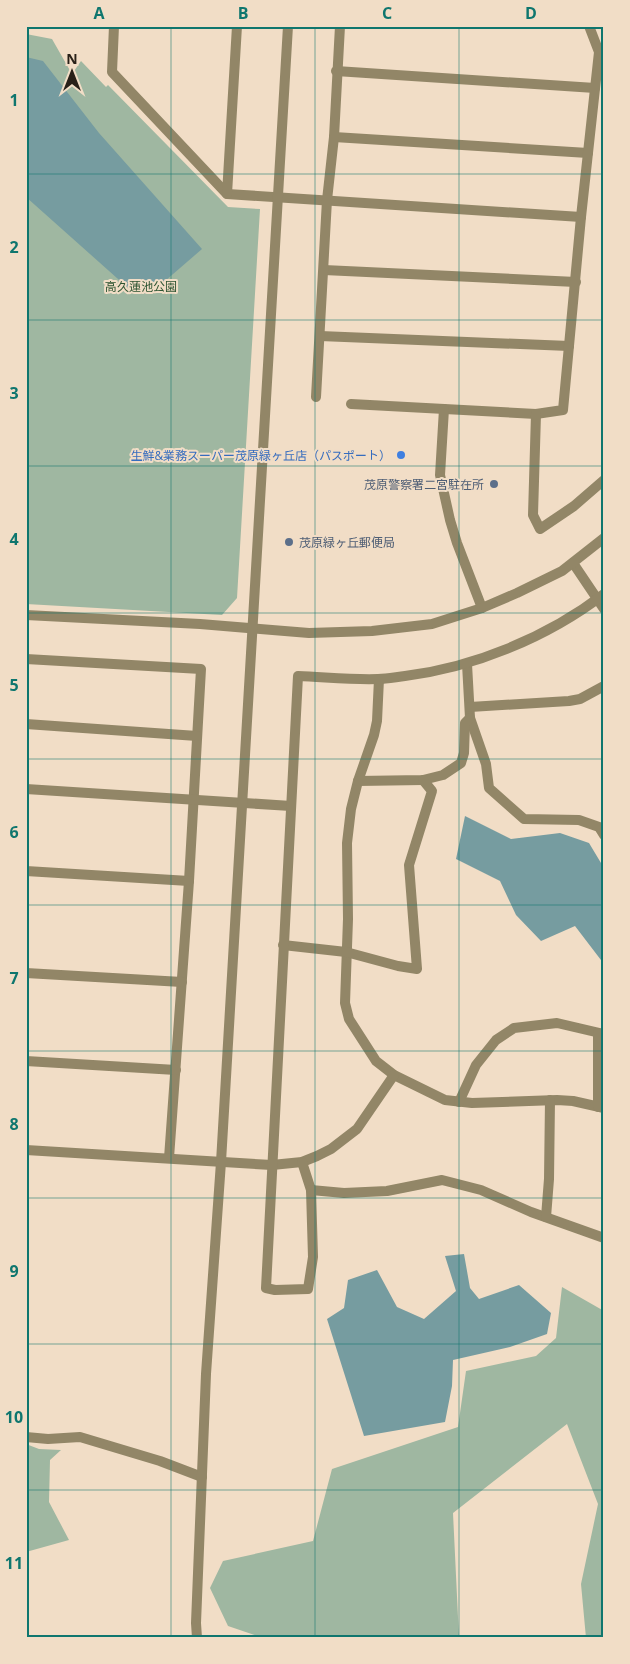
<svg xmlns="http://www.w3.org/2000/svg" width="630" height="1664" font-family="'Open Sans','Noto Sans JP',sans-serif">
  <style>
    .green { fill: #9fb7a1 }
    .water { fill: #769ca0 }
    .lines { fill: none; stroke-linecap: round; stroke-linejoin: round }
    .minor { stroke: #928667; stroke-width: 10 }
    .tertiary { stroke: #928667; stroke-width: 10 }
    .grid { fill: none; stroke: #0f766e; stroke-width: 1; stroke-opacity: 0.55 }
    .shop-dot { fill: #3f7fe0; stroke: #f1ddc6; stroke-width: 2 }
    .service-dot { fill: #5c6f8a; stroke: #f1ddc6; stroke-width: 2 }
    .labels { text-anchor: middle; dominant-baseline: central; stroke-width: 4; stroke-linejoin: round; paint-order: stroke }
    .park-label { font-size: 12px; fill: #2c5331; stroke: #f1ddc6 }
    .shop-label { font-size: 12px; fill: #366cbe; stroke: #f1ddc6; text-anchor: end }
    .service-label { font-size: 12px; fill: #4e5e75; stroke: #f1ddc6; text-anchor: end }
    .neatline { fill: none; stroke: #0f766e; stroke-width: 2 }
    .grid-label { font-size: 16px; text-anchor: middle; font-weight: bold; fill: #0f766e }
  </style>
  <rect width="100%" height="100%" fill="#f1ddc6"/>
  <g class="green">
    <polygon points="26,34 52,39 72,74 81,61 106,87 108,85 228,207 260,209 237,598 222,615 26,604"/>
    <polygon points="562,1287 604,1311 604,1638 586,1638 581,1584 598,1504 567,1424 453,1513 459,1638 263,1638 228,1626 210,1588 223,1561 313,1541 332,1469 458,1427 466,1371 536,1356 556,1338"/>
    <polygon points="26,1444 39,1449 61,1450 50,1460 49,1502 69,1540 26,1552"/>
  </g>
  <g class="water">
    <polygon points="26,57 43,61 99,133 202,249 165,281 127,287 26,197"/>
    <polygon points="465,816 511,839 560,833 589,843 604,868 604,964 575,926 541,941 516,915 500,881 456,859"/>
    <polygon points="464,1254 470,1288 479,1299 519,1285 551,1313 547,1334 510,1347 453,1360 452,1386 445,1422 364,1436 327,1319 344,1308 348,1280 377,1270 397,1307 424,1319 456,1291 445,1256"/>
  </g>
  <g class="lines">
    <g class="minor">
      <polyline points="114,26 112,72 227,194 581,217"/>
      <polyline points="336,71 595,88"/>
      <polyline points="334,137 588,153"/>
      <polyline points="227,194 237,26"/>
      <polyline points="324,270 576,282"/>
      <polyline points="320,336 569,346"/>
      <polyline points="316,397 327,200 334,137 340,26"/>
      <polyline points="351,404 536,414 563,410 581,217 599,52 589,26"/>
      <polyline points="444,409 440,475 450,520 457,543 482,608"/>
      <polyline points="536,414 533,515 540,529 574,506 604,480"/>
      <polyline points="573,563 604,609"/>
      <polyline points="26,659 201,669 189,881 169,1158"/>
      <polyline points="467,664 470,718 486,764 489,788 524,819 579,820 599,827 604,835"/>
      <polyline points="379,679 377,721 374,735 358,781 351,809 347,843 348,919 345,1003 349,1019 376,1061 394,1075 445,1100 472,1103 557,1100 573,1101 604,1108"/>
      <polyline points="470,707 569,701 580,699 604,686"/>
      <polyline points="26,724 197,736"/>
      <polyline points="358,781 423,780 443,775 461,763 464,753 465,723 470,718"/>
      <polyline points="26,789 291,806"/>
      <polyline points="26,871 189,881"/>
      <polyline points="283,945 346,952 398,966 417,969 409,865 432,791 423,780"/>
      <polyline points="26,973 182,982"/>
      <polyline points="26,1061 176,1070"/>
      <polyline points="459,1102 476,1065 496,1040 514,1028 557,1023 604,1034"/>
      <polyline points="598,1107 598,1033"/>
      <polyline points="26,1150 272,1165 302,1162 317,1156 331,1149 357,1129 394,1075"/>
      <path d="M302,1162L311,1190L313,1257L308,1289L275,1290L266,1288L298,676C325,677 352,680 378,679C387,679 396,677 405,676C475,667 548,637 604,594"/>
      <polyline points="311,1190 344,1193 387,1191 442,1180 481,1190 531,1212 604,1238"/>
      <polyline points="546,1217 549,1179 550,1100"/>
      <polyline points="26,1437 48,1439 80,1437 160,1461 202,1477"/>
    </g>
    <g class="tertiary">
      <polyline points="26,615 200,624 309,633 372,631 432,624 482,608 517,593 562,571 604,538"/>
      <polyline points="197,1638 196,1623 206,1374 221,1162 288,26"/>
    </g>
  </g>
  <path class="grid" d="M171,26V1638M315,26V1638M459,26V1638M26,174H604M26,320H604M26,466H604M26,613H604M26,759H604M26,905H604M26,1051H604M26,1198H604M26,1344H604M26,1490H604"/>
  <circle class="shop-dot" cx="401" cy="455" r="5"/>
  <g class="service-dot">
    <circle cx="494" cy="484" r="5"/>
    <circle cx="289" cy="542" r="5"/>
  </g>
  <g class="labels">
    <g class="park-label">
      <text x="141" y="286">高久蓮池公園</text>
    </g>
    <g class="shop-label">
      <text x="391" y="455">生鮮&amp;業務スーパー茂原緑ヶ丘店（パスポート）</text>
    </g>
    <g class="service-label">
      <text x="484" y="484">茂原警察署二宮駐在所</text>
      <text x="299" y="542" text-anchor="start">茂原緑ヶ丘郵便局</text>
    </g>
  </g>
  <rect width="630" height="1664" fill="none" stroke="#f1ddc6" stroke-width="55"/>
  <g transform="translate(72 72)" stroke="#f1ddc6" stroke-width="4" paint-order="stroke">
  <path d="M0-4L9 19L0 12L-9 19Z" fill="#282018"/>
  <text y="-8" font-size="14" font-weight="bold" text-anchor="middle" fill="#282018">N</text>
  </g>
  <rect x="28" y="28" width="574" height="1608" class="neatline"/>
  <g class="grid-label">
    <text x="99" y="19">A</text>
    <text x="243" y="19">B</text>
    <text x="387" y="19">C</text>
    <text x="531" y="19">D</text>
    <text x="14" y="106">1</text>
    <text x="14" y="253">2</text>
    <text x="14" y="399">3</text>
    <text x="14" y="545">4</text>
    <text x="14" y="691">5</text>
    <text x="14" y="838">6</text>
    <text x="14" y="984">7</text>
    <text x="14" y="1130">8</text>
    <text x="14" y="1277">9</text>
    <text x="14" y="1423">10</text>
    <text x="14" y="1569">11</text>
  </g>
</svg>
